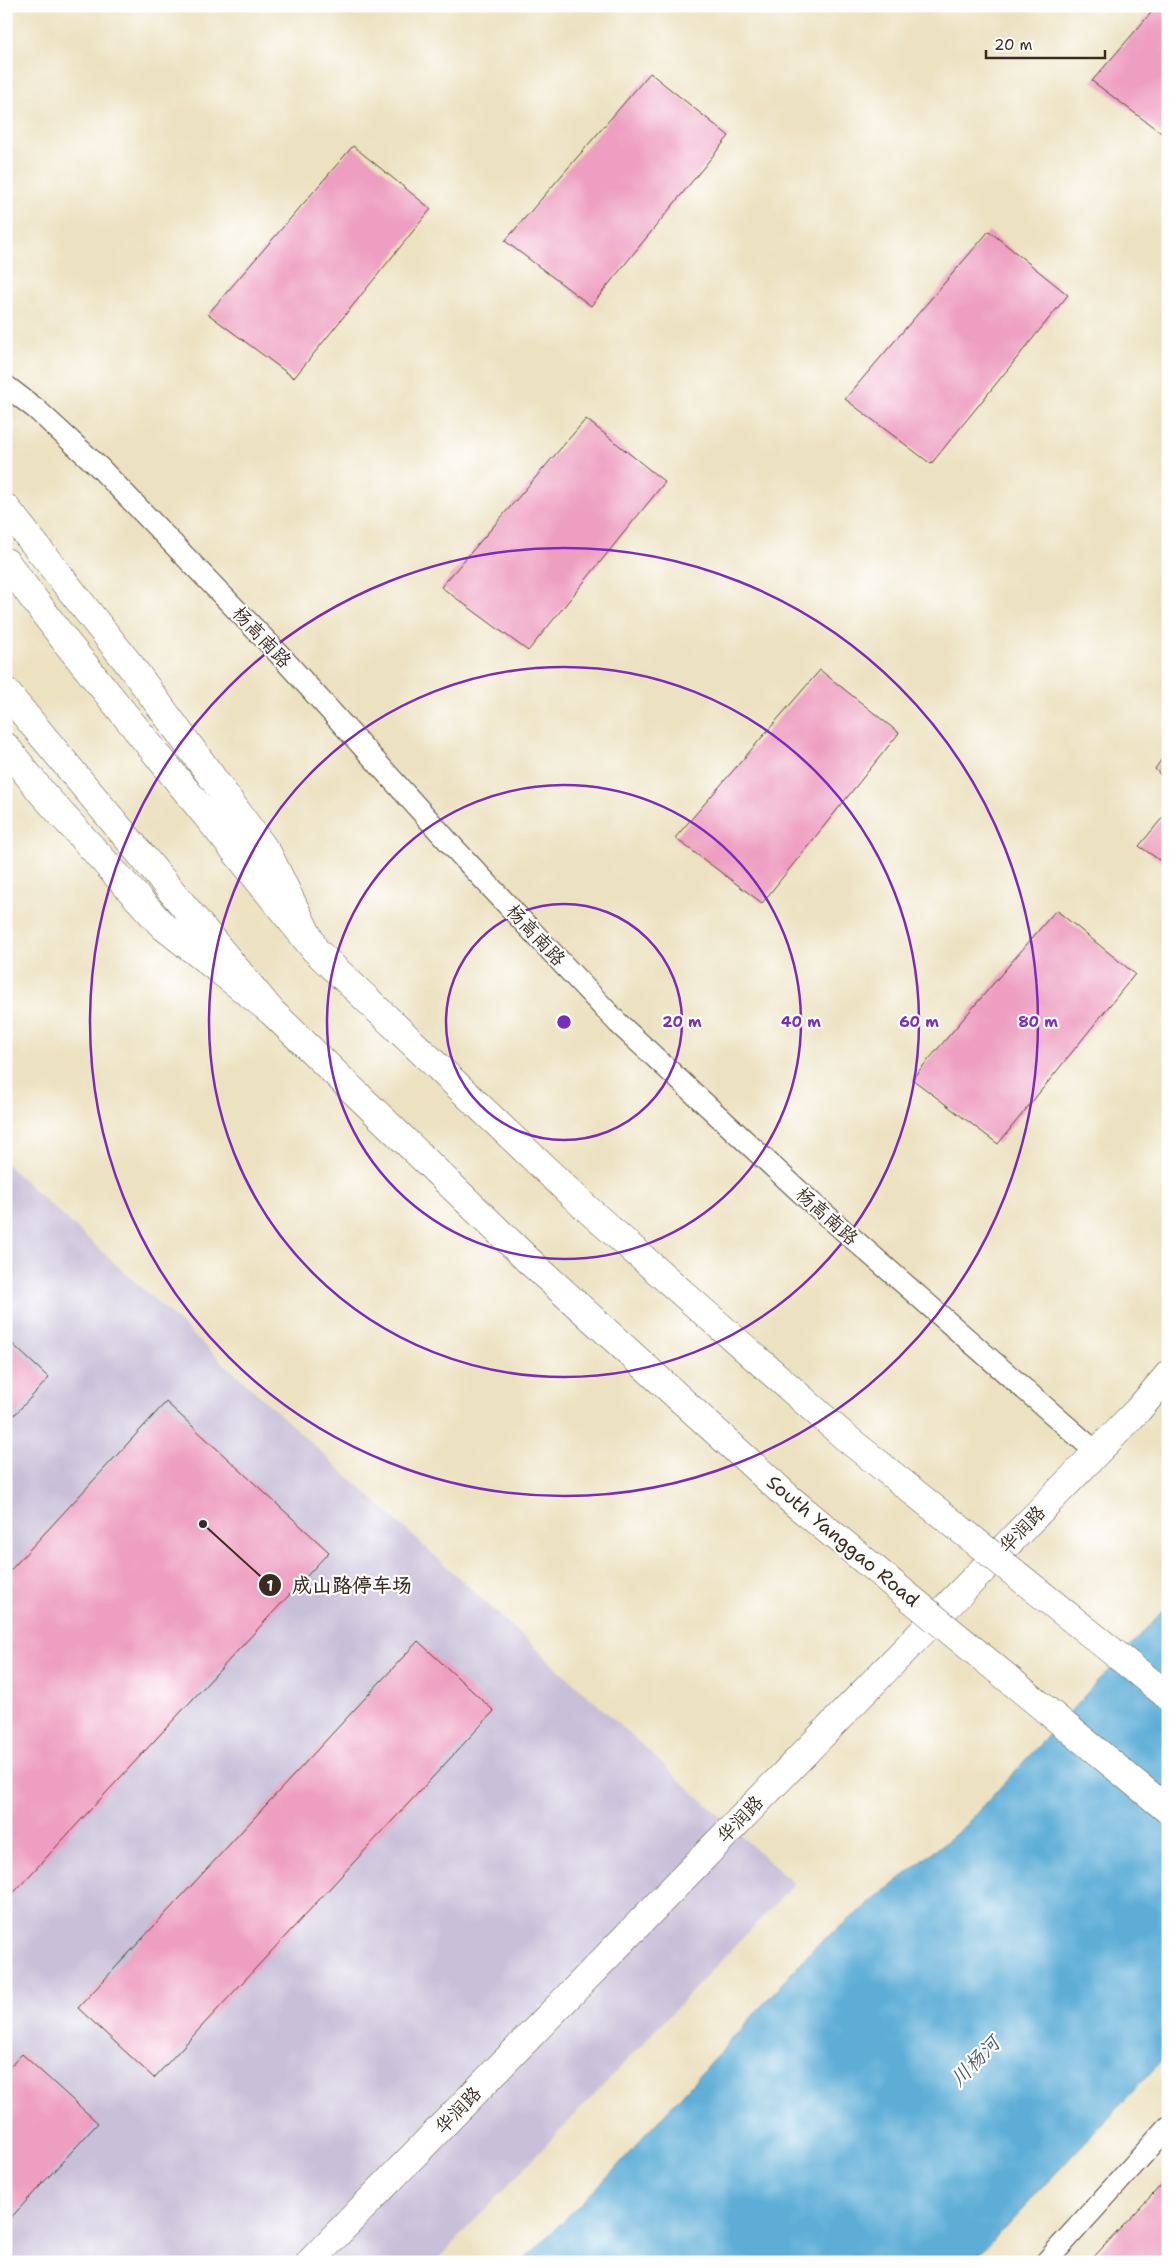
<svg xmlns="http://www.w3.org/2000/svg" width="1174" height="2268" font-family="'Shantell Sans','LXGW WenKai TC',sans-serif">
  <style>
    .industrial { fill: #c8bfd8 }
    .water { fill: #5dadd7; stroke: #4c6c7a }
    .building { fill: #ee9ec0 }
    .lines { fill: none; stroke-linecap: round; stroke-linejoin: round }
    .service-casing { stroke: #564536; stroke-width: 23 }
    .minor-casing { stroke: #564536; stroke-width: 29 }
    .primary-casing { stroke: #564536; stroke-width: 29 }
    .trunk-casing { stroke: #564536; stroke-width: 29 }
    .service { stroke: #fff; stroke-width: 21 }
    .minor { stroke: #fff; stroke-width: 28 }
    .primary { stroke: #fff; stroke-width: 28 }
    .trunk { stroke: #fff; stroke-width: 28 }
    .primary-bridge-casing { stroke: #564536; stroke-width: 29; stroke-linecap: butt }
    .primary-bridge { stroke: #fff; stroke-width: 28 }
    .ring { fill: none; stroke: #7b2cbf; stroke-width: 2.5 }
    .labels { text-anchor: middle; dominant-baseline: central; stroke-width: 4.5; stroke-linejoin: round; paint-order: stroke }
    .street-label { font-size: 19px; fill: #3b2a1e; stroke: #fff }
    .water-label { font-size: 20px; font-style: italic; fill: #495e68; stroke: #fff }
    .centre { fill: #7b2cbf; stroke: #fff; stroke-width: 2.5 }
    .ring-label { font-size: 15px; text-anchor: middle; font-weight: bold; fill: #7b2cbf; stroke: #fff; stroke-width: 4.5; stroke-linejoin: round; paint-order: stroke }
    .leader { fill: none; stroke: #3b2a1e; stroke-width: 2 }
    .callout-dot { fill: #3b2a1e; stroke: #fff; stroke-width: 2 }
    .mark-label { font-size: 15px; text-anchor: middle; font-weight: bold; fill: #fff }
    .callout-label { font-size: 20px; text-anchor: middle; font-weight: bold; fill: #3b2a1e; stroke: #fff; stroke-width: 4.5; stroke-linejoin: round; paint-order: stroke }
  </style>
  <rect width="100%" height="100%" fill="#fff"/>
  <filter id="ink" filterUnits="userSpaceOnUse"><feTurbulence type="fractalNoise" baseFrequency=".02" numOctaves="2"/><feDisplacementMap in="SourceGraphic" scale="10" xChannelSelector="R" yChannelSelector="G"/><feConvolveMatrix kernelMatrix="1 2 1 2 8 2 1 2 1" color-interpolation-filters="sRGB"/></filter>
  <filter id="wash" filterUnits="userSpaceOnUse"><feTurbulence type="fractalNoise" baseFrequency=".0096" numOctaves="4" result="noise"/><feDisplacementMap in="SourceGraphic" scale="20" xChannelSelector="R" yChannelSelector="G"/><feGaussianBlur stdDeviation="1.12" result="paint"/><feColorMatrix in="noise" values="0 0 0 0 0 0 0 0 0 0 0 0 0 0 0 0 0 1.4 0 .05"/><feComposite in="paint" operator="in"/></filter>
  <g filter="url(#wash)">
    <rect width="100%" height="100%" fill="#ece1c0"/>
    <polygon class="industrial" points="6,1164 794,1884 435,2262 6,2262"/>
    <polygon class="water" points="1168,1605 1168,2054 972,2262 522,2262 614,2170 815,1947 962,1829"/>
    <g id="blocks">
      <g class="building">
        <polygon points="1157,6 1168,6 1168,138 1092,81"/>
        <polygon points="650,73 729,136 591,306 505,241"/>
        <polygon points="353,146 431,209 294,378 208,314"/>
        <polygon points="989,231 1068,295 931,464 845,399"/>
        <polygon points="586,419 665,482 528,651 441,587"/>
        <polygon points="820,670 899,733 762,903 675,838"/>
        <polygon points="1168,750 1168,783 1155,769"/>
        <polygon points="1168,811 1168,866 1139,846"/>
        <polygon points="1056,910 1135,974 998,1144 912,1079"/>
        <polygon points="6,1338 49,1378 6,1424"/>
        <polygon points="166,1402 329,1552 6,1901 6,1575"/>
        <polygon points="418,1641 494,1711 154,2078 78,2008"/>
        <polygon points="22,2054 98,2123 6,2223 6,2071"/>
        <polygon points="1168,2178 1168,2262 1089,2262"/>
      </g>
    </g>
  </g>
  <g filter="url(#ink)">
    <use href="#blocks" fill-opacity="0" stroke="#564536" stroke-width="1"/>
    <g class="lines">
      <g class="service-casing">
        <g id="service">
          <polyline points="6,386 36,409 100,468 279,654 455,849 618,1023 811,1202 1096,1452"/>
          <polyline points="1046,2262 1168,2127"/>
        </g>
      </g>
      <g class="minor-casing">
        <polyline id="minor" points="310,2262 1138,1410 1168,1375"/>
      </g>
      <g class="primary-casing">
        <g id="primary">
          <polyline points="6,508 133,669 268,854 315,950 584,1206"/>
          <polyline points="6,747 43,794 163,926 271,1011 528,1260"/>
        </g>
      </g>
      <g class="trunk-casing">
        <g id="trunk">
          <polyline points="6,562 66,642 315,950"/>
          <polyline points="6,692 271,1011"/>
        </g>
      </g>
      <use href="#service" class="service"/>
      <use href="#minor" class="minor"/>
      <use href="#primary" class="primary"/>
      <use href="#trunk" class="trunk"/>
      <g class="primary-bridge-casing">
        <g id="primary-bridge">
          <polyline points="584,1206 844,1436 1168,1696"/>
          <polyline points="528,1260 791,1500 1168,1810"/>
        </g>
      </g>
      <use href="#primary-bridge" class="primary-bridge"/>
    </g>
  </g>
  <g class="ring">
    <circle cx="564" cy="1022" r="118"/>
    <circle cx="564" cy="1022" r="237"/>
    <circle cx="564" cy="1022" r="355"/>
    <circle cx="564" cy="1022" r="474"/>
  </g>
  <g class="labels">
    <g class="street-label">
      <text transform="translate(262 637) rotate(47)">杨高南路</text>
      <text transform="translate(536 935) rotate(47)">杨高南路</text>
      <text transform="translate(827 1216) rotate(42)">杨高南路</text>
      <text transform="translate(1022 1529) rotate(-46)">华润路</text>
      <text transform="translate(843 1541) rotate(40)">South Yanggao Road</text>
      <text transform="translate(740 1819) rotate(-46)">华润路</text>
      <text transform="translate(458 2110) rotate(-46)">华润路</text>
    </g>
    <g class="water-label">
      <text transform="translate(975 2061) rotate(-46)">川杨河</text>
    </g>
  </g>
  <circle cx="564" cy="1022" r="8" class="centre"/>
  <g class="ring-label">
    <text x="682" y="1027">20 m</text>
    <text x="801" y="1027">40 m</text>
    <text x="919" y="1027">60 m</text>
    <text x="1038" y="1027">80 m</text>
  </g>
  <path class="leader" d="M203 1524L270 1585"/>
  <g class="callout-dot">
    <circle cx="203" cy="1524" r="5"/>
    <circle cx="270" cy="1585" r="12"/>
  </g>
  <g class="mark-label">
    <text x="270" y="1591">1</text>
  </g>
  <g class="callout-label">
    <text x="352" y="1592">成山路停车场</text>
  </g>
  <rect width="1174" height="2268" fill="none" stroke="#fff" stroke-width="25"/>
  <path d="M986 50v8h119v-8" fill="none" stroke="#3b2a1e" stroke-width="2.5"/>
  <text x="994" y="50" font-size="15" fill="#3b2a1e" stroke="#ffffff" stroke-width="4" paint-order="stroke">20 m</text>
</svg>
